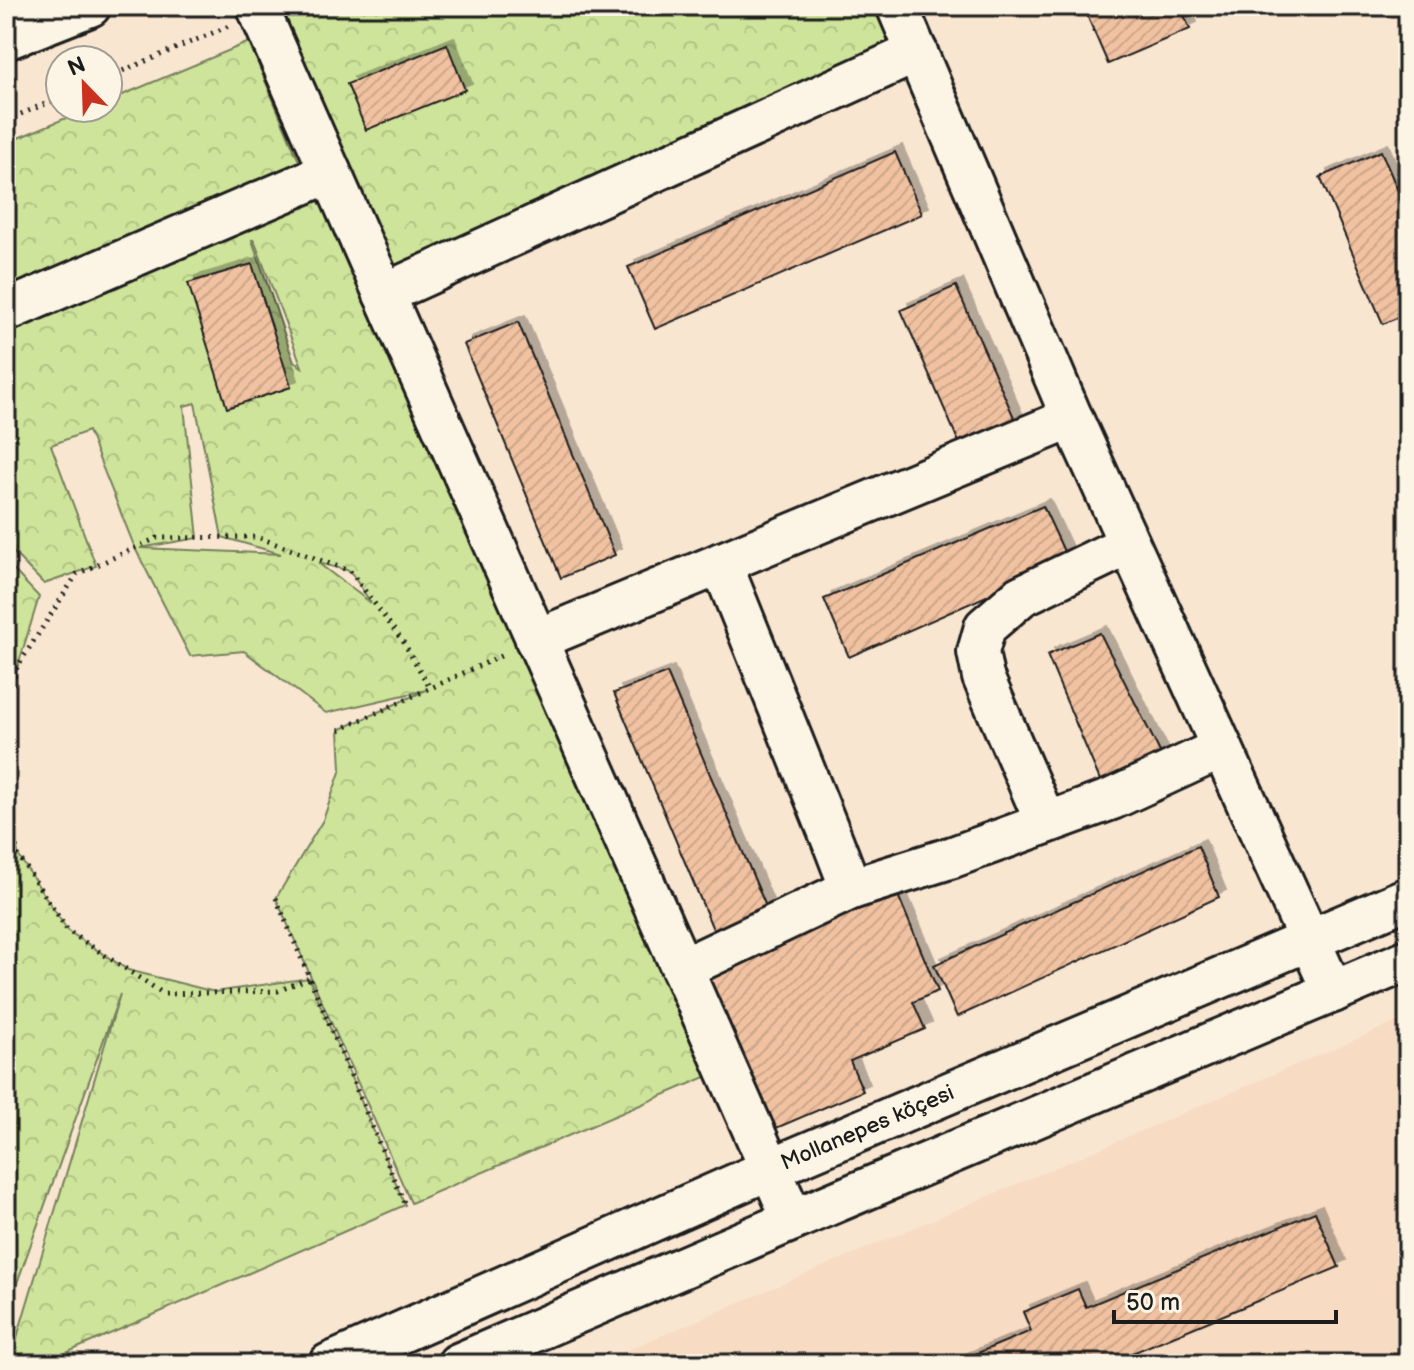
<svg xmlns="http://www.w3.org/2000/svg" width="1414" height="1370" font-family="'Balsamiq Sans',sans-serif">
  <style>
    .built { fill: #f7dbc3 }
    .forest { fill: url(#forest-crowns); stroke: #75805b; stroke-width: 2; fill-rule: evenodd }
    .building { fill: url(#building-hatch); stroke: #1c1c1c; stroke-width: 2; filter: url(#shadow) }
    .lines { fill: none; stroke-linecap: round; stroke-linejoin: round }
    .minor-casing { stroke: #1c1c1c; stroke-width: 46 }
    .path { stroke: #1c1c1c; stroke-width: 5; stroke-dasharray: 2 6; stroke-linecap: butt }
    .minor { stroke: #fcf5e5; stroke-width: 40 }
    .labels { text-anchor: middle; dominant-baseline: central; stroke-width: 6; stroke-linejoin: round; paint-order: stroke }
    .street-label { font-size: 22px; fill: #1c1c1c; stroke: #fcf5e5 }
  </style>
  <defs>
    <pattern id="forest-crowns" width="20" height="18" patternUnits="userSpaceOnUse" patternTransform="scale(2)"><rect width="20" height="18" fill="#cee49a"/><path d="M2 6a3 3 0 1 1 6 0M12 15a3 3 0 1 1 6 0" fill="none" stroke="#b0c384"/></pattern>
    <pattern id="building-hatch" width="6" height="6" patternUnits="userSpaceOnUse" patternTransform="scale(2)"><rect width="6" height="6" fill="#f1c2a1"/><path d="M-1 1l2-2M0 6l6-6M5 7l2-2" fill="none" stroke="#cea68a"/></pattern>
    <filter id="shadow"><feDropShadow dx="7" dy="-7" stdDeviation="0" flood-color="#0004"/></filter>
  </defs>
  <rect width="100%" height="100%" fill="#f9e6d1"/>
  <filter id="ink" filterUnits="userSpaceOnUse"><feTurbulence type="fractalNoise" baseFrequency=".0125" numOctaves="2"/><feDisplacementMap in="SourceGraphic" scale="16" xChannelSelector="R" yChannelSelector="G"/><feConvolveMatrix kernelMatrix="1 2 1 2 8 2 1 2 1" color-interpolation-filters="sRGB"/></filter>
  <g filter="url(#ink)">
    <polygon class="built" points="1408,1017 1408,1364 595,1364"/>
    <g class="forest">
      <polygon points="273,6 884,6 909,63 399,290"/>
      <polygon points="249,42 301,166 6,289 6,143 90,108 108,108 108,101"/>
      <path d="M330,172L708,1076L411,1203L276,898L323,820L341,769L339,730L426,690L326,713L244,651L190,656L135,548L88,431L51,445L96,566L44,584L6,545V311ZM252,240H254L302,367L294,362ZM195,403L222,537L281,554L140,548L198,538L184,406ZM318,563L350,571L371,603Z"/>
      <polygon points="6,562 39,597 12,685 6,683"/>
      <polygon points="6,771 18,855 68,931 128,970 215,992 309,978 405,1205 41,1364 9,1364 120,994 6,1314"/>
    </g>
    <g class="building">
      <polygon points="1083,6 1180,6 1190,29 1108,64"/>
      <polygon points="447,44 465,90 366,130 347,84"/>
      <polygon points="1381,151 1408,214 1408,313 1383,324 1320,177"/>
      <polygon points="895,152 922,214 655,329 628,267"/>
      <polygon points="252,264 291,387 227,408 188,283"/>
      <polygon points="956,286 1016,422 961,447 901,310"/>
      <polygon points="518,322 615,555 561,578 464,344"/>
      <polygon points="1408,364 1408,391 1398,369"/>
      <polygon points="1043,506 1068,560 849,657 824,599"/>
      <polygon points="1100,633 1168,768 1105,792 1047,655"/>
      <polygon points="667,673 770,916 715,934 614,693"/>
      <polygon points="1198,846 1219,897 957,1017 934,965"/>
      <polygon points="895,888 938,991 913,1002 925,1029 850,1061 863,1091 767,1132 699,972"/>
      <polygon points="1315,1212 1339,1267 1113,1361 1114,1364 951,1364 1031,1331 1023,1312 1078,1289 1086,1307"/>
    </g>
    <g class="lines">
      <g class="minor-casing">
        <g id="minor">
          <polyline points="257,6 793,1220"/>
          <polyline points="897,6 1072,418 1333,992"/>
          <polyline points="6,39 90,6"/>
          <polyline points="384,294 917,52"/>
          <polyline points="6,311 330,172"/>
          <polyline points="536,640 1072,418"/>
          <polyline points="1046,823 983,677 978,652 985,627 1021,596 1129,544"/>
          <polyline points="851,889 953,857 1112,799 1222,748"/>
          <polyline points="682,969 851,889 833,842 721,563"/>
          <path id="s1" d="M329,1364L770,1169L1408,898"/>
          <polyline points="458,1364 793,1220 1408,960"/>
        </g>
      </g>
      <g class="path">
        <polyline points="108,77 229,26"/>
        <polyline points="6,120 60,98"/>
        <polyline points="6,708 17,667 77,574 157,538 257,537 350,571 404,643 430,688"/>
        <polyline points="339,730 505,654"/>
        <polyline points="6,799 18,855 68,931 164,994 278,991 309,978"/>
        <polyline points="6,860 18,855"/>
        <polyline points="276,898 405,1205"/>
      </g>
      <use href="#minor" class="minor"/>
    </g>
  </g>
  <g class="labels">
    <g class="street-label">
      <text stroke="none"><textPath href="#s1" startOffset="588">Mollanepes köçesi</textPath></text>
    </g>
  </g>
  <rect width="1414" height="1370" fill="none" stroke="#fcf5e5" stroke-width="32"/>
  <rect x="16" y="16" width="1382" height="1338" fill="none" stroke="#1c1c1c" stroke-width="3" filter="url(#ink)"/>
  <g transform="translate(84 84) rotate(337)"><circle r="38" fill="#fcf5e5" stroke="#a29e95" stroke-width="2"/>
  <path d="M0-6L14 30L0 20L-14 30Z" fill="#c8321e"/>
  <text y="-12" font-size="22" font-weight="bold" text-anchor="middle" fill="#1c1c1c">N</text>
  </g>
  <path d="M1114 1310v12h222v-12" fill="none" stroke="#1c1c1c" stroke-width="4"/>
  <text x="1126" y="1310" font-size="24" fill="#1c1c1c" stroke="#fcf5e5" stroke-width="6" paint-order="stroke">50 m</text>
</svg>
